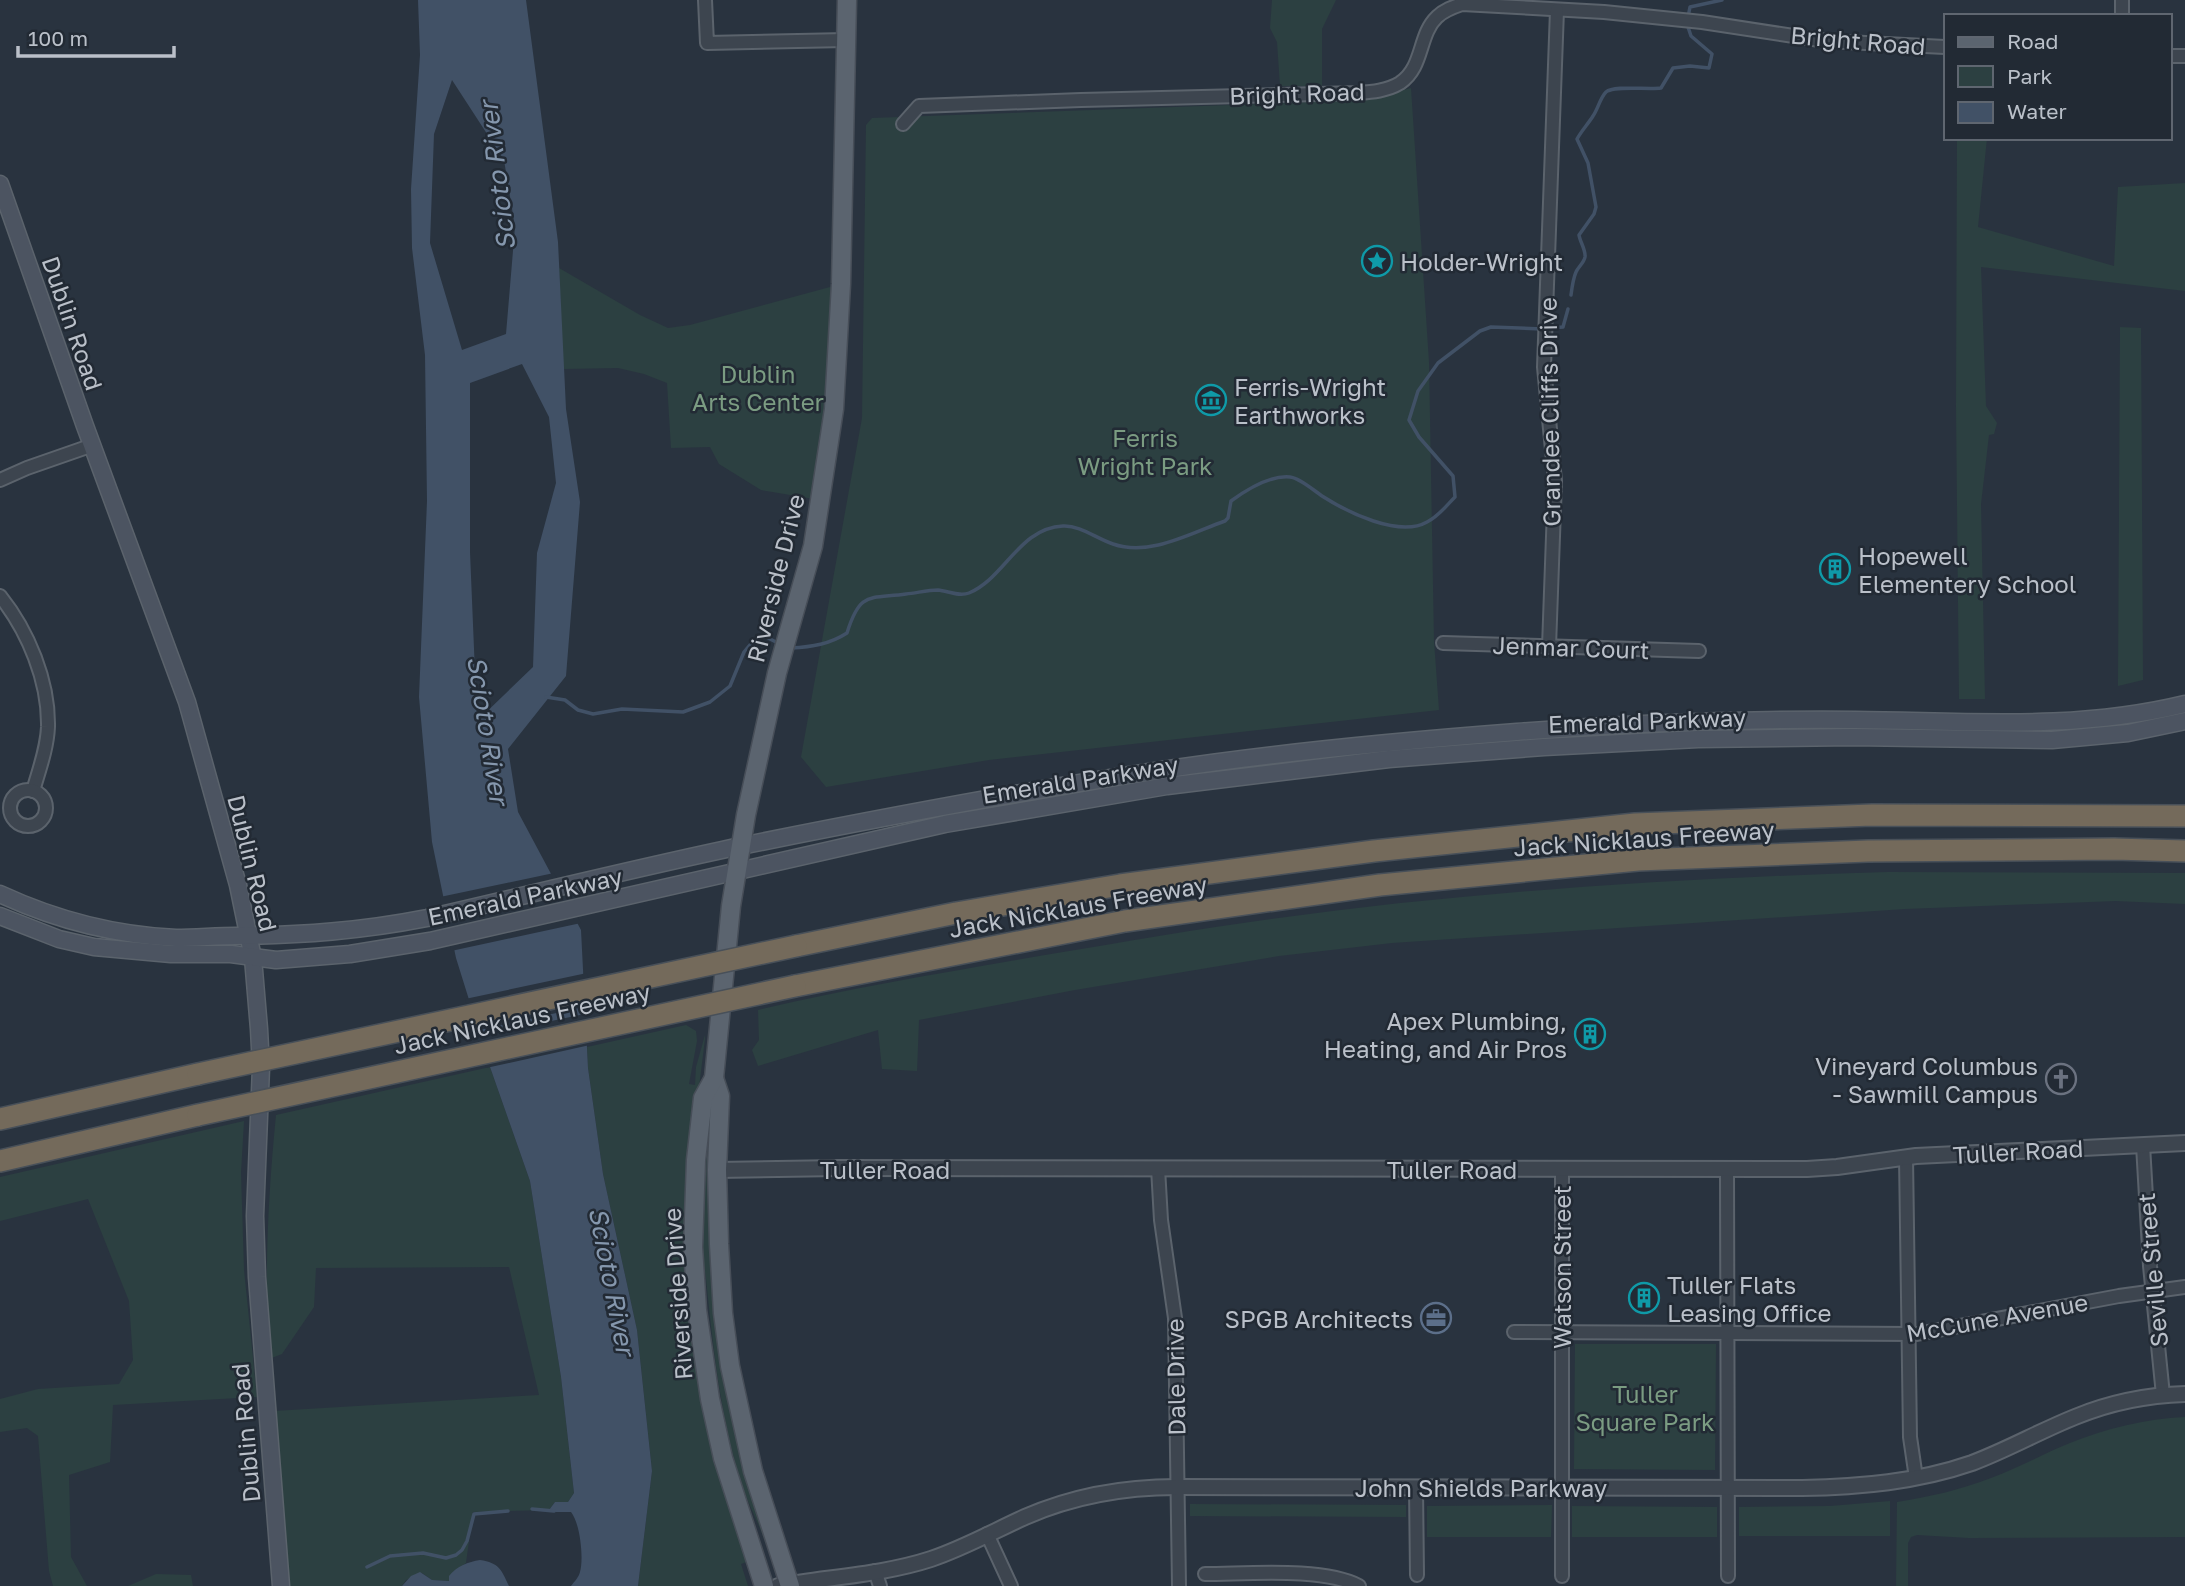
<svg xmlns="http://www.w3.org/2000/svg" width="2185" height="1586" font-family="'Golos Text',sans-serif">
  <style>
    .green { fill: #2c4041 }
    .water { fill: #415166; fill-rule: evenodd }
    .pier { fill: #29333f }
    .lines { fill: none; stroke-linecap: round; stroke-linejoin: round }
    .stream { stroke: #415166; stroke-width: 3.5 }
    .minor-casing { stroke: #5b636c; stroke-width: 16 }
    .tertiary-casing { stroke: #5b636c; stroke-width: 18 }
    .secondary-casing { stroke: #5b636c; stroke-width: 19 }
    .primary-casing { stroke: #474e58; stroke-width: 21 }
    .motorway-casing { stroke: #485059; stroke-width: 24 }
    .minor { stroke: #3d454f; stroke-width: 12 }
    .tertiary { stroke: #3d454f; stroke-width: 14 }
    .secondary { stroke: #4c5461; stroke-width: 16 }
    .primary { stroke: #5b646f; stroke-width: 18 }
    .motorway { stroke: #746a5b; stroke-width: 21 }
    .motorway-bridge-casing { stroke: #485059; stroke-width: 24; stroke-linecap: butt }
    .motorway-bridge { stroke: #746a5b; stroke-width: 21 }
    .labels { text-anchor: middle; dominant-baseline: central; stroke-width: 5; stroke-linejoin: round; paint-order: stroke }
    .street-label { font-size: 24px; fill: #bac0c9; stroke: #222a34 }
    .poi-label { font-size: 24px; fill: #bac0c9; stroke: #222a34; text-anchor: start }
    .park-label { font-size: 24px; fill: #7b9c82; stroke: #222a34 }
    .water-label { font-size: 26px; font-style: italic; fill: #8597ad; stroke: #222a34 }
  </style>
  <rect width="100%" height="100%" fill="#29333f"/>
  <g class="green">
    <polygon points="1272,0 1336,0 1322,29 1322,86 1280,86 1277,42 1270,28"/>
    <polygon points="1411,88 1429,362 1434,641 1439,710 989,760 826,787 801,757 862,418 866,125 872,118 1365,100"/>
    <polygon points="1957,138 1987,138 1978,227 2114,266 2118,187 2185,183 2185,291 1981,267 1986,406 1997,423 1994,434 1989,435 1981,504 1985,699 1959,699 1956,407"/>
    <polygon points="559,268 640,315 668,328 690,325 841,284 820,500 761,490 719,464 710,447 671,448 667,383 644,374 618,368 563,369"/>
    <polygon points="2120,327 2141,328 2143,680 2118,686"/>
    <path d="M1888,872L2185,873V904L2115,901L1905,909L1392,943L1279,956L1075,990L919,1020L917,1071L882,1069L878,1030L758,1066L752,1050L759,1040L758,1010C855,987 953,971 1051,954C1124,942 1197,929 1271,919C1475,891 1682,878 1888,872Z"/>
    <polygon points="686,1025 696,1031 697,1041 689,1084 695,1085 696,1067 705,1035 705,1039 690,1160 686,1243 749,1561 741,1564 748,1586 638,1586 652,1471 637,1330 603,1174 588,1068 587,1047"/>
    <path d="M490,1067L530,1181L561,1377L574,1493L568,1502H555L549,1510L473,1512L466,1563L453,1572L449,1581L432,1580L422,1573L406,1580L402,1586H289L274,1411L539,1395L509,1267L316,1268L314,1307L282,1354L269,1359C264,1277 268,1196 276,1115Z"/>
    <path d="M707,1120H710L708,1184L712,1207L714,1257L769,1537L764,1539C757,1519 746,1500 740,1479C720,1414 713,1347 706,1279C704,1263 698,1248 699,1232C699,1194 704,1157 707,1120Z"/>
    <polygon points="244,1121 241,1173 244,1270 257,1397 113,1405 110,1462 69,1475 71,1557 87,1586 53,1586 49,1571 38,1436 27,1428 0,1432 0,1399 38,1389 119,1384 133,1360 129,1301 88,1199 0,1221 0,1177"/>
    <polygon points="1575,1344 1716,1344 1715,1470 1574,1469"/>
    <path d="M2185,1417V1537L1969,1538L1917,1535L1911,1537L1908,1543V1586H1896L1897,1502C1929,1497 1960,1490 1991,1478C2018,1468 2043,1454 2070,1443C2107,1428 2145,1419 2185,1417Z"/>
    <polygon points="1890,1501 1890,1536 1739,1536 1739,1507 1830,1506"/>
    <polygon points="1190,1504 1406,1505 1406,1517 1190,1516"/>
    <polygon points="1552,1505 1551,1537 1427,1537 1427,1506"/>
    <polygon points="1572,1506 1717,1507 1717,1537 1572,1537"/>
    <polygon points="156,1574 191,1575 193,1586 128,1586"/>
  </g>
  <g class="water">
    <path d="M418,0H526L558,242L566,409L580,502L566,676L508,749L518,812L581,930L588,1068L603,1174L637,1330L652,1471L638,1586H571C574,1582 579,1577 580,1572C584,1558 580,1523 571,1512H551L549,1510L555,1502H568L574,1493L561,1377L530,1181L490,1067L456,958L432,842L419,697L427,501L425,355L412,248L411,189L420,55ZM452,80L504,160L515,227L506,334L462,350L430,243L434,134ZM522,364L549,417L556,483L537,553L533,667L477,721L470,552V383Z"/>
    <path d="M480,1560C499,1563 501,1569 509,1586H402L411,1576L420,1572L432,1580L449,1581V1576C457,1566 468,1562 480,1560Z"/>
  </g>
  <g class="pier">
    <polygon points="554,873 581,923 451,951 440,897"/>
    <polygon points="587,973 588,1006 475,1031 465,999"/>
    <polygon points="589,1013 590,1045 486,1068 477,1037"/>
  </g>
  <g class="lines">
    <g class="stream">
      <polyline points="1688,17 1690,7 1722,0"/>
      <path d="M1571,295C1572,287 1573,279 1576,272C1578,267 1584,263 1585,257C1586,250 1580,242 1579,235L1594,214L1596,207L1588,163L1577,139C1582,130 1588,124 1593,116C1598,109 1600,98 1606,92C1614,85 1648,90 1661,88L1673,68L1690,66L1709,68L1712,54L1691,36L1687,24"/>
      <polyline points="1550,328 1563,327 1568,309"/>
      <path d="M791,648C812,647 830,644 847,633C860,591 869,599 906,594C917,593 927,590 938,590C948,591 959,597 969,593C1005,578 1019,528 1063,526C1080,525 1097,539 1113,544C1150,557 1191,533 1225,521L1228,518L1231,501C1246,490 1270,475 1290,477C1300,478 1313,490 1322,496C1347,512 1399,538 1427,522C1439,516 1446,506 1455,497L1453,476L1419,437L1409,420L1418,391L1438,363L1480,331L1491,327L1542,329"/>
      <polyline points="546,697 565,700 578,710 593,714 622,709 683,712 710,702 730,686 744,652 754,640 766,637 778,643"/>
      <polyline points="532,1509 554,1511"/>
      <polyline points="367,1567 390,1556 423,1553 446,1558 456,1555 462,1550 467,1541 474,1514 508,1511"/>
    </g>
    <g class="minor-casing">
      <g id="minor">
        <polyline points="705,0 707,43 846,40"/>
        <polyline points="2122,0 2122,16"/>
        <polyline points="2169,56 2185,56"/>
        <path d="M903,124L919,106L1081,100L1357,93C1371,92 1387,91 1400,83C1424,67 1418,35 1437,17C1444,10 1453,7 1462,4L1604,12L1702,22L1826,41L1945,47"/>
        <polyline points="0,480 27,468 93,445"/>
        <path d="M0,596C28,631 49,681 48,727C47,749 39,770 33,791"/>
        <polyline points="1443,643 1699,651"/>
        <polyline points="1549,647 1555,481 1544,367 1557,10"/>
        <circle cx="28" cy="808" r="18"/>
        <polyline points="2143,1145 2150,1266 2163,1395"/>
        <polyline points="1906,1157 1910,1437 1916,1478"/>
        <polyline points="1158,1168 1161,1220 1175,1318 1179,1586"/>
        <polyline points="1727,1168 1728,1576"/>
        <polyline points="1562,1169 1562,1576"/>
        <polyline points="1514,1332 1917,1334 2119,1296 2185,1287"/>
        <polyline points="1416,1487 1417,1575"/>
        <polyline points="987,1534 1011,1586"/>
        <polyline points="875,1571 880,1586"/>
        <path d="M1205,1574C1247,1574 1323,1567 1359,1586"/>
      </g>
    </g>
    <g class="tertiary-casing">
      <g id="tertiary">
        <polyline points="717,1170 839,1168 1807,1169 1837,1167 1916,1156 2185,1143"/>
        <path d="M778,1586C828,1577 882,1575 931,1559C964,1548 994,1531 1025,1517C1073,1496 1124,1487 1177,1487L1802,1488C1860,1487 1917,1482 1972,1463C2007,1450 2040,1431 2075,1417C2109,1403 2148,1395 2185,1394"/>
      </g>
    </g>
    <g class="secondary-casing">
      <g id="secondary">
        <polyline points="0,184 85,426 187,702 238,885 253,958 259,1029 261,1067 255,1216 257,1277 281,1586"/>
        <path d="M0,894C56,920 115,935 176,938C196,938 216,936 235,936C303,935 361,931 427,918C532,894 636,868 741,846C880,818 1021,791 1162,770C1280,752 1399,741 1517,732C1630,723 1744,719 1856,720C1969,721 2074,731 2185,704"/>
        <polyline points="0,916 59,939 94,947 171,954 231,954 276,960 350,954 430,941 945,824 1167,786 1389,759 1544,747 1698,739 1853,737 2052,740 2128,733 2185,721"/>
      </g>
    </g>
    <g class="primary-casing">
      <g id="primary">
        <polyline points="714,1078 720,1096 717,1170 719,1244 723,1313 730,1366 753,1471 790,1586"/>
        <polyline points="764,1586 723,1458 710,1399 697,1310 693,1247 696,1160 703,1098 714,1078 731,906 746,815 777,673 813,546 834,409 841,284 847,0"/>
      </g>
    </g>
    <g class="motorway-casing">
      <g id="motorway">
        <polyline points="796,946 956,913 1120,885 1374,851 1635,824 1872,815 2185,816"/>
        <polyline points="795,986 1125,921 1380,885 1638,860 1868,851 2114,849 2185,851"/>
        <polyline points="0,1119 198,1074"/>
        <polyline points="0,1161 198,1115"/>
      </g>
    </g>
    <use href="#minor" class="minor"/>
    <use href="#tertiary" class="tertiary"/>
    <use href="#secondary" class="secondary"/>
    <use href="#primary" class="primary"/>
    <use href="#motorway" class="motorway"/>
    <g class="motorway-bridge-casing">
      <g id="motorway-bridge">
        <polyline points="198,1074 796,946"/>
        <polyline points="198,1115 795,986"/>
      </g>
    </g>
    <use href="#motorway-bridge" class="motorway-bridge"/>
  </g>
  <defs>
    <g id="sight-ring" transform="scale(1.575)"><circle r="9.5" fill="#222a34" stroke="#0f9aa8" stroke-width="1.5"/><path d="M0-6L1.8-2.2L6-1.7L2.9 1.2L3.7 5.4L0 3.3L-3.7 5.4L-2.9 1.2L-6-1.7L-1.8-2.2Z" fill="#0f9aa8"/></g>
    <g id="museum-ring" transform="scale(1.575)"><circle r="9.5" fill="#222a34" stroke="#0f9aa8" stroke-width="1.5"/><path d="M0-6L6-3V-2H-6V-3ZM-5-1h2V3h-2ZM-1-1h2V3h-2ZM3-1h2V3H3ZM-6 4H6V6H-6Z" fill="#0f9aa8"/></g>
    <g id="building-ring" transform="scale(1.575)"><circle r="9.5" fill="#222a34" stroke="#0f9aa8" stroke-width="1.5"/><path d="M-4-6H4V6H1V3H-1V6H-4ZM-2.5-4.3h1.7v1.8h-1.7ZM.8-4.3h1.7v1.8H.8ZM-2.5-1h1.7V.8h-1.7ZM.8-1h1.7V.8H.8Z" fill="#0f9aa8"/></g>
    <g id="church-ring" transform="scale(1.575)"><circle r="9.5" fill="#222a34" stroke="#6b7280" stroke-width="1.5"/><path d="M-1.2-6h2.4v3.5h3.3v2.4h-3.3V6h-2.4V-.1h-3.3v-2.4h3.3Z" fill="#6b7280"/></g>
    <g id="office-ring" transform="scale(1.575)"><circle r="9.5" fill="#222a34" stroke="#5c6f8a" stroke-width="1.5"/><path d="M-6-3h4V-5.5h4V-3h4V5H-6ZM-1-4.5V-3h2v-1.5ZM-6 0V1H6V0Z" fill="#5c6f8a"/></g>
  </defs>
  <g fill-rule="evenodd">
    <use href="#sight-ring" x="1377" y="261"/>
    <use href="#museum-ring" x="1211" y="400"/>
    <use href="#building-ring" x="1835" y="569"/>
    <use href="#building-ring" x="1590" y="1034"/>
    <use href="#church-ring" x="2061" y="1079"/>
    <use href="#building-ring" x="1644" y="1298"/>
    <use href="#office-ring" x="1436" y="1318"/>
  </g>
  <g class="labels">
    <g class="street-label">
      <text transform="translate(1858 40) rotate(5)">Bright Road</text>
      <text transform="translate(1297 93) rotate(-2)">Bright Road</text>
      <text transform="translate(73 323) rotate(71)">Dublin Road</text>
      <text transform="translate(1549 412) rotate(-91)">Grandee Cliffs Drive</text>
      <text transform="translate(775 578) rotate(-76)">Riverside Drive</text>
      <text transform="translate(1571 647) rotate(2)">Jenmar Court</text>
      <text transform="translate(1647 720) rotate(-2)">Emerald Parkway</text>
      <text transform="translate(1080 779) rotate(-9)">Emerald Parkway</text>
      <text transform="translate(1644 838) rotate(-4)">Jack Nicklaus Freeway</text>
      <text transform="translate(253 863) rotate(76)">Dublin Road</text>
      <text transform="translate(525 896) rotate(-12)">Emerald Parkway</text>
      <text transform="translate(1078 906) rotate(-10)">Jack Nicklaus Freeway</text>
      <text transform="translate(522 1018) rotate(-12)">Jack Nicklaus Freeway</text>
      <text transform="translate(2018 1151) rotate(-3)">Tuller Road</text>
      <text x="885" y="1169">Tuller Road</text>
      <text x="1452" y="1169">Tuller Road</text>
      <text transform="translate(1561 1267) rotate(-90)">Watson Street</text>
      <text transform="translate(2152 1270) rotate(-95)">Seville Street</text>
      <text transform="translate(677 1294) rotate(-94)">Riverside Drive</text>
      <text transform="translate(1997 1317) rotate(-10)">McCune Avenue</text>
      <text transform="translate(1175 1377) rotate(-91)">Dale Drive</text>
      <text transform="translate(245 1433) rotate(-95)">Dublin Road</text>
      <text x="1481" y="1487">John Shields Parkway</text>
    </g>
    <g class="poi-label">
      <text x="1400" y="261">Holder-Wright</text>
      <text x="1234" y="386">Ferris-Wright<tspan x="1234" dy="28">Earthworks</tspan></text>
      <text x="1858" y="555">Hopewell<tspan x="1858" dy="28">Elementery School</tspan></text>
      <text x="1567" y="1020" text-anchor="end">Apex Plumbing,<tspan x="1567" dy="28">Heating, and Air Pros</tspan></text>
      <text x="2038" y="1065" text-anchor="end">Vineyard Columbus<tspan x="2038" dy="28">- Sawmill Campus</tspan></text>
      <text x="1667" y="1284">Tuller Flats<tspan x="1667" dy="28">Leasing Office</tspan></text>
      <text x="1413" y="1318" text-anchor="end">SPGB Architects</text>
    </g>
    <g class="park-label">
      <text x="758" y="373">Dublin<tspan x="758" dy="28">Arts Center</tspan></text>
      <text x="1145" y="437">Ferris<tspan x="1145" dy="28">Wright Park</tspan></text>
      <text x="1645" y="1393">Tuller<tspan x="1645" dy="28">Square Park</tspan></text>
    </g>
    <g class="water-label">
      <text transform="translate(497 176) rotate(-97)">Scioto River</text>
      <text transform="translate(488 730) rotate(81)">Scioto River</text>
      <text transform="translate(612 1281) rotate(79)">Scioto River</text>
    </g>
  </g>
  <rect x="1944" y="14" width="228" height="126" fill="#222a34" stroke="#5f6670" stroke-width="2"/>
  <rect x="1958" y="37" width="35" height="10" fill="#5b646f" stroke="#5f6670" stroke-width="2"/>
  <text x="2007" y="49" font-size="21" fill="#bac0c9">Road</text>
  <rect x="1958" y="66" width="35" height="21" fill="#2c4041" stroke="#5f6670" stroke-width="2"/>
  <text x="2007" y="84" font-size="21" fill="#bac0c9">Park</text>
  <rect x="1958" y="102" width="35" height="21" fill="#415166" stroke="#5f6670" stroke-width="2"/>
  <text x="2007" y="119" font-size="21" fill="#bac0c9">Water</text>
  <path d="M18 46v10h156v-10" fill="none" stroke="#bac0c9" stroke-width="3.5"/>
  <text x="28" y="46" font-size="21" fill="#bac0c9" stroke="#222a34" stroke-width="5" paint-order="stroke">100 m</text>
</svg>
